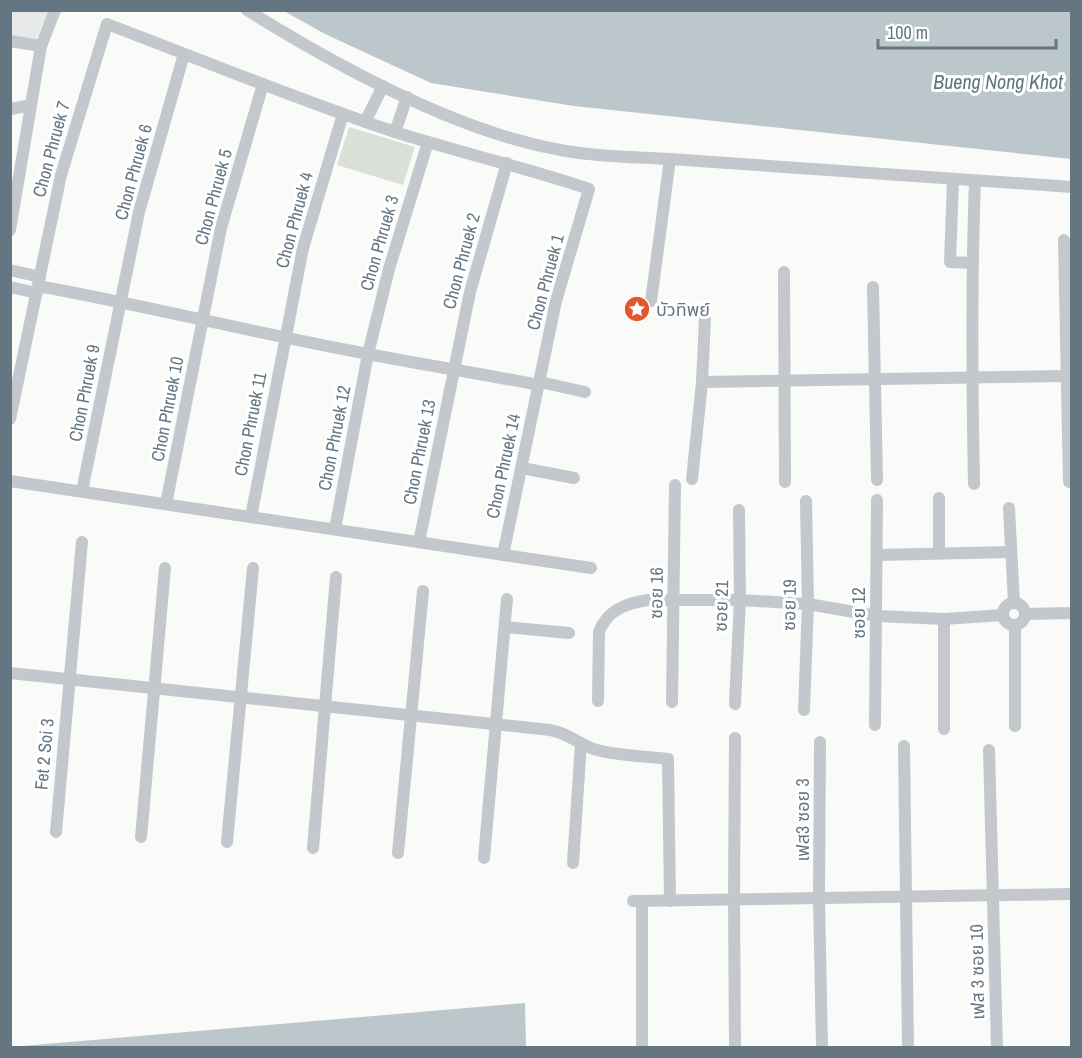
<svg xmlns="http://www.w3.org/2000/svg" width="1082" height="1058" font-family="'Archivo Narrow','Noto Sans Thai',sans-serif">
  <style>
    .built { fill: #e8e9e9 }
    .green { fill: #dadfd7 }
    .water { fill: #bbc7cb }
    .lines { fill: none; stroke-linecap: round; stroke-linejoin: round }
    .minor { stroke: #c3c8cc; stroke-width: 12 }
    .labels { text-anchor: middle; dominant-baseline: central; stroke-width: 6; stroke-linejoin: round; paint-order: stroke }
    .street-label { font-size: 18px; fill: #657683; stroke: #fff }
    .poi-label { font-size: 18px; fill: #657683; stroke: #fff; text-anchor: start }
    .water-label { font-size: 20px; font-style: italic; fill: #60757c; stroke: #fff }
  </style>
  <rect width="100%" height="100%" fill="#fafaf8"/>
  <polygon class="built" points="10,11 48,11 35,41 11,37"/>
  <polygon class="green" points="349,127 415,147 403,185 337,165"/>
  <g class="water">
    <polygon points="284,11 1071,11 1071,159 574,106 431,83 325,34"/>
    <polygon points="525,1003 526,1047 11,1047"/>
  </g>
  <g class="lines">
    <g class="minor">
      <path d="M247,10C337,66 461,134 566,151C600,157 635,157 670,159L1072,187"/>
      <polyline points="10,41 41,46"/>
      <polyline points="10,109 31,105"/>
      <polyline points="365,122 383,86"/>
      <polyline points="395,132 407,97"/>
      <polyline points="953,180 950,262 972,263"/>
      <polyline points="10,230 41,46 55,10"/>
      <polyline points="1064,240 1069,482"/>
      <polyline points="10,270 40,277"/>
      <polyline points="784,272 785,482"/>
      <path d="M38,286C149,306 258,334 368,354C425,365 482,374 539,385"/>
      <polyline points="10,287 37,293"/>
      <polyline points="873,287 877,480"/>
      <polyline points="651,301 670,159"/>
      <polyline points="540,382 585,392"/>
      <polyline points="702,382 1066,376"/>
      <path d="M10,419L61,175L107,24C202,60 296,99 392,131C457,152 524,167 589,189L556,301L503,555"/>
      <polyline points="522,468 574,478"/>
      <polyline points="692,479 702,382 705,319"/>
      <polyline points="10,481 591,568"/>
      <path d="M974,484C972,383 971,282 975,181"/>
      <polyline points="82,491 139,212 184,54"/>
      <polyline points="939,498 939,553"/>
      <polyline points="166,504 221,228 263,84"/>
      <polyline points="1009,508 1014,603"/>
      <polyline points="251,517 303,248 343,114"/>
      <polyline points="335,529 368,354 389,269 428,142"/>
      <polyline points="419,542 470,292 507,163"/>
      <polyline points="877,555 1011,552"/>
      <circle cx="1014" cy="614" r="11"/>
      <polyline points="1026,614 1072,613"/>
      <polyline points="505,627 569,633"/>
      <path d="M10,673L550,730C569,733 579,745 597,750C620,756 645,756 668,759L670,901"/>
      <path d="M598,701L599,632C607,610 627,603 648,600H740L808,604L877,616L944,619L1003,615"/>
      <polyline points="672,702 675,485"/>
      <polyline points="735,704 740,600 739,510"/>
      <polyline points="804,710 808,604 806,501"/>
      <polyline points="875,725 877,500"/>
      <polyline points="1015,726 1015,626"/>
      <polyline points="944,729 944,619"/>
      <polyline points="735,738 734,900 735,1048"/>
      <polyline points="820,742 819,898 822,1048"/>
      <polyline points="904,746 908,1048"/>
      <polyline points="989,750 997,1048"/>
      <polyline points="56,832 82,542"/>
      <polyline points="141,837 165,568"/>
      <polyline points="227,842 253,568"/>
      <polyline points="313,848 336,577"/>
      <polyline points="398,853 423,591"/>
      <polyline points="484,858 507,599"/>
      <polyline points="573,863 581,743"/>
      <polyline points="633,901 1072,894"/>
      <polyline points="642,901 642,1048"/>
    </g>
  </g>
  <defs>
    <g id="sight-disc" transform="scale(1.35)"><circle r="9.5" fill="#e4572e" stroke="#fff"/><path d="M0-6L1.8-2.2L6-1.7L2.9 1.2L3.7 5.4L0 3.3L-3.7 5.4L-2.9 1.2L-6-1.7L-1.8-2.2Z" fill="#fff"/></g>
  </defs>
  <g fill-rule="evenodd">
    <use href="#sight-disc" x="637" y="309"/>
  </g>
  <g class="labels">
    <g class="street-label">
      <text transform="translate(51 149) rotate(-75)">Chon Phruek 7</text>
      <text transform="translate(133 172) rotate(-75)">Chon Phruek 6</text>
      <text transform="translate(213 197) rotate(-75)">Chon Phruek 5</text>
      <text transform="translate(294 220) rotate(-75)">Chon Phruek 4</text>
      <text transform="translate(379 243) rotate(-74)">Chon Phruek 3</text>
      <text transform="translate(461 261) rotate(-75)">Chon Phruek 2</text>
      <text transform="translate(545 282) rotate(-75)">Chon Phruek 1</text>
      <text transform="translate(84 393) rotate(-79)">Chon Phruek 9</text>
      <text transform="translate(167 409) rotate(-79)">Chon Phruek 10</text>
      <text transform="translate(250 424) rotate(-79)">Chon Phruek 11</text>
      <text transform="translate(334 438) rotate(-79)">Chon Phruek 12</text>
      <text transform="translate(419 452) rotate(-79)">Chon Phruek 13</text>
      <text transform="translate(503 466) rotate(-78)">Chon Phruek 14</text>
      <text transform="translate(656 593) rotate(-89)">ซอย 16</text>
      <text transform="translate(789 605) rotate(-89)">ซอย 19</text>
      <text transform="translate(721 606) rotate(-88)">ซอย 21</text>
      <text transform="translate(858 613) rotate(-90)">ซอย 12</text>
      <text transform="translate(44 754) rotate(-85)">Fet 2 Soi 3</text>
      <text transform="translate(802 820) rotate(-90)">เฟส3 ซอย 3</text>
      <text transform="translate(977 972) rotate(-91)">เฟส 3 ซอย 10</text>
    </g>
    <g class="poi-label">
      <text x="656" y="309">บัวทิพย์</text>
    </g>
    <g class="water-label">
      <text x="998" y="81">Bueng Nong Khot</text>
    </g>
  </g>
  <rect width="1082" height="1058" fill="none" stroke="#657683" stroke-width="24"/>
  <path d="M878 39v9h178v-9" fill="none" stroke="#657683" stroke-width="3"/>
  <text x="887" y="39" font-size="18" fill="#657683" stroke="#ffffff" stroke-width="4.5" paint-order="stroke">100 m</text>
</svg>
